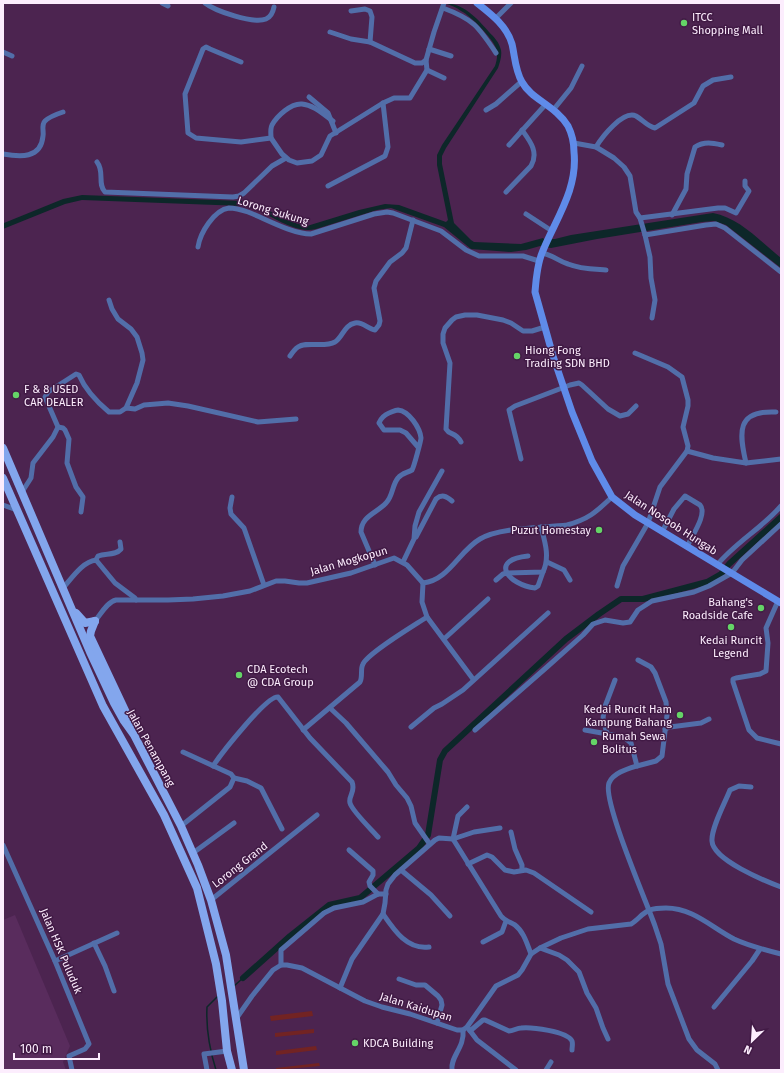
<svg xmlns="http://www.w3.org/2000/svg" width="784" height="1073" font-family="'Fira Sans',sans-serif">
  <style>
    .built { fill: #592c5d }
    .green { fill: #722323 }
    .water { fill: #0d2729 }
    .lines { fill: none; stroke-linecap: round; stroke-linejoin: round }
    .stream { stroke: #0d2729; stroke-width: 1.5 }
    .canal { stroke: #0d2729; stroke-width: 6 }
    .minor { stroke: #526ea9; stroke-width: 5 }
    .secondary { stroke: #5f8be9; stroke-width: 7 }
    .primary { stroke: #83a6ed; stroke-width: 8 }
    .poi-dot { fill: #65d467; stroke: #411a45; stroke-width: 1.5 }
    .labels { text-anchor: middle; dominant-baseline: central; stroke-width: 3; stroke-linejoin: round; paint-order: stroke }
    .poi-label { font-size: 11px; fill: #fcedfd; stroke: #411a45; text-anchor: start }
    .street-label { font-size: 11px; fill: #fcedfd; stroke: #411a45 }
  </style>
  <rect width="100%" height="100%" fill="#4c2450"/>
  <polygon class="built" points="15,915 70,1046 63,1062 66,1070 3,1070 3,920"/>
  <g class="green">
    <polygon points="312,1011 313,1016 271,1021 270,1016"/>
    <polygon points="314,1029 314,1033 275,1037 275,1033"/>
    <polygon points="316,1046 317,1050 276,1055 276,1051"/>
    <polygon points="319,1063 320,1066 276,1070 276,1068"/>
  </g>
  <path class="water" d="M444,3C463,3 477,18 489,32C494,37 499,42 501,50C502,56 500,62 498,68L446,148L442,156V164L454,223L471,240L474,242L521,244L543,238L544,239H555L571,235L713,213C740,218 761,242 781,258V268L726,225L714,221L702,222L597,239L551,248L540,246L526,250L511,252L471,249L444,227L391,208L377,210L316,229C291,235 267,210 243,206L82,200L65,204L3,229L4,223L63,199L82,195L243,201C265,205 286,223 307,226L359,210L385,204L399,205L446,222L448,220L437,165V155L442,145L495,66C497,60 498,54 496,48C493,39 470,15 461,11C456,7 450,5 444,3Z"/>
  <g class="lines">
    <g class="stream">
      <polyline points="234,986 243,978"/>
      <path d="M216,1070C210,1051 206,1027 207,1007L217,997"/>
    </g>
    <polyline class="canal" points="243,978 290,936 329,905 360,898 419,848 428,835 440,760 445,751 566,639 599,614 621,599 643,599 707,582 721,574 729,564 781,517"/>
    <g class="minor">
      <polyline points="162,3 168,6"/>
      <path d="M205,3C215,11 253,24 266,19C271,17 273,12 274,7"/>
      <path d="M443,8C473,19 478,26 496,53"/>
      <polyline points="351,11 365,9 370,11 372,17 370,42"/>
      <polyline points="496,18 511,3"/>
      <polyline points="330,32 351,39 370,42 415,63 422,63 426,60"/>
      <polyline points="429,49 451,56"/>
      <polyline points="3,52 12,56"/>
      <polyline points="241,62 210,49 206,47 203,49 185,94 188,133 196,138 241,142 271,138 282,154 289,160 297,163 312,161 321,155 330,136 383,103 394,98 410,98 427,70 426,60 434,32 444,3"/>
      <polyline points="427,70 444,78"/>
      <polyline points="309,97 328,113 336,133"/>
      <polyline points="554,109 571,88 582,66"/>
      <polyline points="486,110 496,104 521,82"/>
      <path d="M271,138C271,134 270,129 272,125C277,116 291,103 302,104C314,105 324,115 333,121"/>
      <polyline points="574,143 596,147 614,158 624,167 630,176 636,212 640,218 645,235 706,225 716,224 725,228 781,272"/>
      <polyline points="509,145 546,104"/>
      <path d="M596,147C602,137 623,110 636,116C643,120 647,126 655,128L694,103L703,86L713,80L731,77"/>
      <path d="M3,154C20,157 41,159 43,136C44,131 41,125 45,121C49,117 57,114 63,112"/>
      <path d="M97,162C105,172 97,184 105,192L233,197L239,196L244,193L272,166L286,158"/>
      <polyline points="328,186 385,156 388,147 383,103"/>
      <path d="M506,192L531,166C539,152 530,141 522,130"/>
      <polyline points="526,214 552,231"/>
      <path d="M672,215L686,189L687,174L695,147C704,141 713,143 722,145"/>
      <polyline points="640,218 718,208 725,208 736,213 749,191 745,186 745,181"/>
      <polyline points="645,235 650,257 651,278 655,300 652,318"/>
      <path d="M198,247C200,233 214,210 229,208C235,208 242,210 248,212C266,219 292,234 311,234L374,214L387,212L393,213L441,231L466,250L479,256H523L539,261"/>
      <path d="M542,253C553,255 558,261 568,264C580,269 592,269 606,270"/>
      <polyline points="109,300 112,309 118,319 131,329 137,337 142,353 143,360 137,383 126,408"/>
      <path d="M290,356C292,353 295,349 298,347C306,341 324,348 335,342C343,337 344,325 355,323C362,321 368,329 375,330L379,325L380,321L374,288L376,281L390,262L402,253L406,248L413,220"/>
      <polyline points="58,427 63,428 65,430 69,439 67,463 76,487 83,497 81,512"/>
      <path d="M461,442C455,431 450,436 446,429L450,363L443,343V334L445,328L452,320L456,317L465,315H477L503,320L511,323L523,331H532L545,327"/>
      <polyline points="687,451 713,458 746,463 781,459"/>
      <polyline points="521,459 509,410 515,406 570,385 579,383 582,385 608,409 620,416 628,414 636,406"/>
      <path d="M746,463C739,433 736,410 776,412"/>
      <path d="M22,492L31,478L33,463L53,437L58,427L45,397L48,392L76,374L79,375C85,389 97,402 109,412H120L126,408L135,409L144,405L168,403L188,406L258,422L296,419"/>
      <polyline points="232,497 230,508 231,514 244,528 264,585"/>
      <polyline points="3,505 17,510"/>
      <path d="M662,532L674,509L685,496L700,505C708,514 691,537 687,547"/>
      <path d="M416,537L436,499C442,494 446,496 452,501"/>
      <path d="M528,556C488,560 509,585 535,588L538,586L543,572"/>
      <path d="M96,560L98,556C106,553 115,556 121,549L120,542"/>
      <polyline points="403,562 414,539 415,526 419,512 442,471"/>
      <polyline points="547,562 564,570 570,580"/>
      <path d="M375,565L361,532C361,516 377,513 386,503C393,496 392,485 398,478C402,473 407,473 412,470C414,467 421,440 421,438C420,428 409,411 398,410C395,410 392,412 389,413C384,415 381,418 379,423L384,430H400L406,433L418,447"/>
      <path d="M717,565C736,542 762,528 781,506"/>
      <path d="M496,580L503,574L507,573L543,572C550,557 545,542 541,527"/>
      <path d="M423,583C449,580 459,551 480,539C500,527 544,528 567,525C589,519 596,512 612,497"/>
      <polyline points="423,583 422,602 427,617 473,679"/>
      <polyline points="617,586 623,566 648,523 660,487 687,451 688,446 683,427 688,406 688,400 682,377 668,367 635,353"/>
      <path d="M63,588C72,578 82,562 96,560L115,583L135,598L136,600"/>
      <polyline points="778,601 766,628 768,643 766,671 760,674 736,678 733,679 733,682 749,730 757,738 781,744"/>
      <path d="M95,621C101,614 107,602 116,600H168L193,599L223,596L250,591L276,581H285L299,583H307L351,573L394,558L407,565L423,583"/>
      <polyline points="444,639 488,599"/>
      <polyline points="330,708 346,723 388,772 396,785 407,798 411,806 415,823 429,843"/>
      <polyline points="411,727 434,708 442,704 463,690 548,613"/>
      <polyline points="665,729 670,727 701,723 709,719"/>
      <path d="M303,730L360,682C363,676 360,669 363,664C368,653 415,625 427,617"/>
      <polyline points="475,730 547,667 583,635 593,624 605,620 623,623 630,622 638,610 652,601 694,592 709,586 732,573 742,560 781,524"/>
      <path d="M585,730L624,737L631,743L637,766C627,769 613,773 609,783C602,800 647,903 655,926L661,944L668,984L689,1039L697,1050L715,1064L718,1070"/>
      <polyline points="607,734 603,719 604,709 615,680"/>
      <polyline points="183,752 231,774 234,778"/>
      <path d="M213,766C221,754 267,695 278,697L310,738L352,782C356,792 348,796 350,803C352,811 372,830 378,837"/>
      <polyline points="637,766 656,761 662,756 667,715 666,702 655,673 651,667 638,660"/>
      <polyline points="234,778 247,781 261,788 282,829"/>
      <path d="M751,787L739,786L730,790C725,803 711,828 712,841C713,860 765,881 781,887"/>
      <path d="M467,807L458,816L453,839L501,916C505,921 510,922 515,925C524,932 527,944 531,954"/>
      <polyline points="181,826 230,787 234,778"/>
      <polyline points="511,832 515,849 522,865 522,870"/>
      <polyline points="3,845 55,961 89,1044 85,1049 69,1056 72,1070"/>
      <polyline points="349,850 373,871 373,875 369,882 370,886 378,894"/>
      <polyline points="193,853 234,823"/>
      <polyline points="468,864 487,855 492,857 505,870 514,872 526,870 534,873 591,912"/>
      <polyline points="401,870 431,895 450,916"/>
      <polyline points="211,900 317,815"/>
      <path d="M383,914C394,930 407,950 429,947"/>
      <polyline points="483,942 502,932 506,921"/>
      <polyline points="94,943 105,966 114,991"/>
      <polyline points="540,948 559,955 567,960 579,972 587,993 596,1008 603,1028 608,1039"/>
      <polyline points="55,961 117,933"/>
      <polyline points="281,965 281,950 324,913 334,908 363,902 378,894 386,894"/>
      <polyline points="399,979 416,985 425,985 438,996 441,1000 442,1005 437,1023"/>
      <polyline points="340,988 352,959 383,914 385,903 386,890 388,884 395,875 435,840 439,838 453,839 474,832 500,828"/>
      <polyline points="714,1007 752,961 760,949"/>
      <path d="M236,1019L252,996L273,970L281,965H287L302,968L365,1001L382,1007L410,1014L457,1030H463L467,1027L496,986L518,975L522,970L531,954L540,948L561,938L588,929L631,924C638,920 643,912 650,910C655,908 661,908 666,908C693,908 711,927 734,939C749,946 765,950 781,954"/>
      <polyline points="468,1028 477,1040 516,1070"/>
      <path d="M470,1031L483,1020H485L509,1031C513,1031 517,1028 521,1028C531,1027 567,1031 572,1041C573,1044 572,1047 572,1050"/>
      <polyline points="207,1070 204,1054 227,1051"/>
      <path d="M452,1070C450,1057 465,1047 463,1030"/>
      <polyline points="546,1070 551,1062"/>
    </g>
    <path class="secondary" d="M477,3C491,14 507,26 512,44C515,57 515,70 522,82C531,99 556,106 568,126C572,134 574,144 574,152C578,190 555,220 542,253C537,265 536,279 535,292L553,356L572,412L592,461L612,497L635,515L781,603"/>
    <g class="primary">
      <polyline points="3,448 90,652 114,703 124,721 134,735 181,826 198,865 211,900 226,955 244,1070"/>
      <polyline points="3,478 103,706 164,815 197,888 216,964 222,1001 227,1051 232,1070"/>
      <polyline points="76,613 85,623 95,621"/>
      <polyline points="95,621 91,631 90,636 130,721 132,728"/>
    </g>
  </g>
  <g class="poi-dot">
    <circle cx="684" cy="23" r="4"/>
    <circle cx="517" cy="356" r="4"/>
    <circle cx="16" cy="395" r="4"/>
    <circle cx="599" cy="530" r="4"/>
    <circle cx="761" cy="608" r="4"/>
    <circle cx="731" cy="627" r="4"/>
    <circle cx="239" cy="675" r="4"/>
    <circle cx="680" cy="715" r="4"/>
    <circle cx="594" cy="742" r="4"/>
    <circle cx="355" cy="1043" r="4"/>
  </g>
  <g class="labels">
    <g class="poi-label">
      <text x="692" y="17">ITCC<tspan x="692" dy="13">Shopping Mall</tspan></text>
      <text x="525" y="350">Hiong Fong<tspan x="525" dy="13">Trading SDN BHD</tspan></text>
      <text x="24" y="389">F &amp; 8 USED<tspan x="24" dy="13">CAR DEALER</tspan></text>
      <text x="591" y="530" text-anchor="end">Puzut Homestay</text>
      <text x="753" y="602" text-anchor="end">Bahang's<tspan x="753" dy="13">Roadside Cafe</tspan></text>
      <text x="731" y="640" text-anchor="middle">Kedai Runcit<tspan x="731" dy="13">Legend</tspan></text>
      <text x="247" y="669">CDA Ecotech<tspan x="247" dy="13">@ CDA Group</tspan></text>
      <text x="672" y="709" text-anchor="end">Kedai Runcit Ham<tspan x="672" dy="13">Kampung Bahang</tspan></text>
      <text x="602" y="736">Rumah Sewa<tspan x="602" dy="13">Bolitus</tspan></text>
      <text x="363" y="1043">KDCA Building</text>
    </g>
    <g class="street-label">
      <text transform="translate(273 211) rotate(17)">Lorong Sukung</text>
      <text transform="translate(671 523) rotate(33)">Jalan Nosoob Hungab</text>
      <text transform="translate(349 561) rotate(-16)">Jalan Mogkopun</text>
      <text transform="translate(151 748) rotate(61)">Jalan Penampang</text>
      <text transform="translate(240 865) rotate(-38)">Lorong Grand</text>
      <text transform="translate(61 951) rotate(67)">Jalan HSK Puluduk</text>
      <text transform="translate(416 1007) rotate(17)">Jalan Kaidupan</text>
    </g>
  </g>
  <rect width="784" height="1073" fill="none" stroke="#fcedfd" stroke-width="8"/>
  <g transform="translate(752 1041) rotate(205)" stroke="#411a45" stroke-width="3" paint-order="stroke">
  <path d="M0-3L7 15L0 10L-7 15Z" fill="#fcedfd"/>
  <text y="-6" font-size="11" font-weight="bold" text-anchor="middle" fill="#fcedfd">N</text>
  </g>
  <path d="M14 1053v6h85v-6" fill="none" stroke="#fcedfd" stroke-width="2"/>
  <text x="20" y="1053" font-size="12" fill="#fcedfd" stroke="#411a45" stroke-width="3" paint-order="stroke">100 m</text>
</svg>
